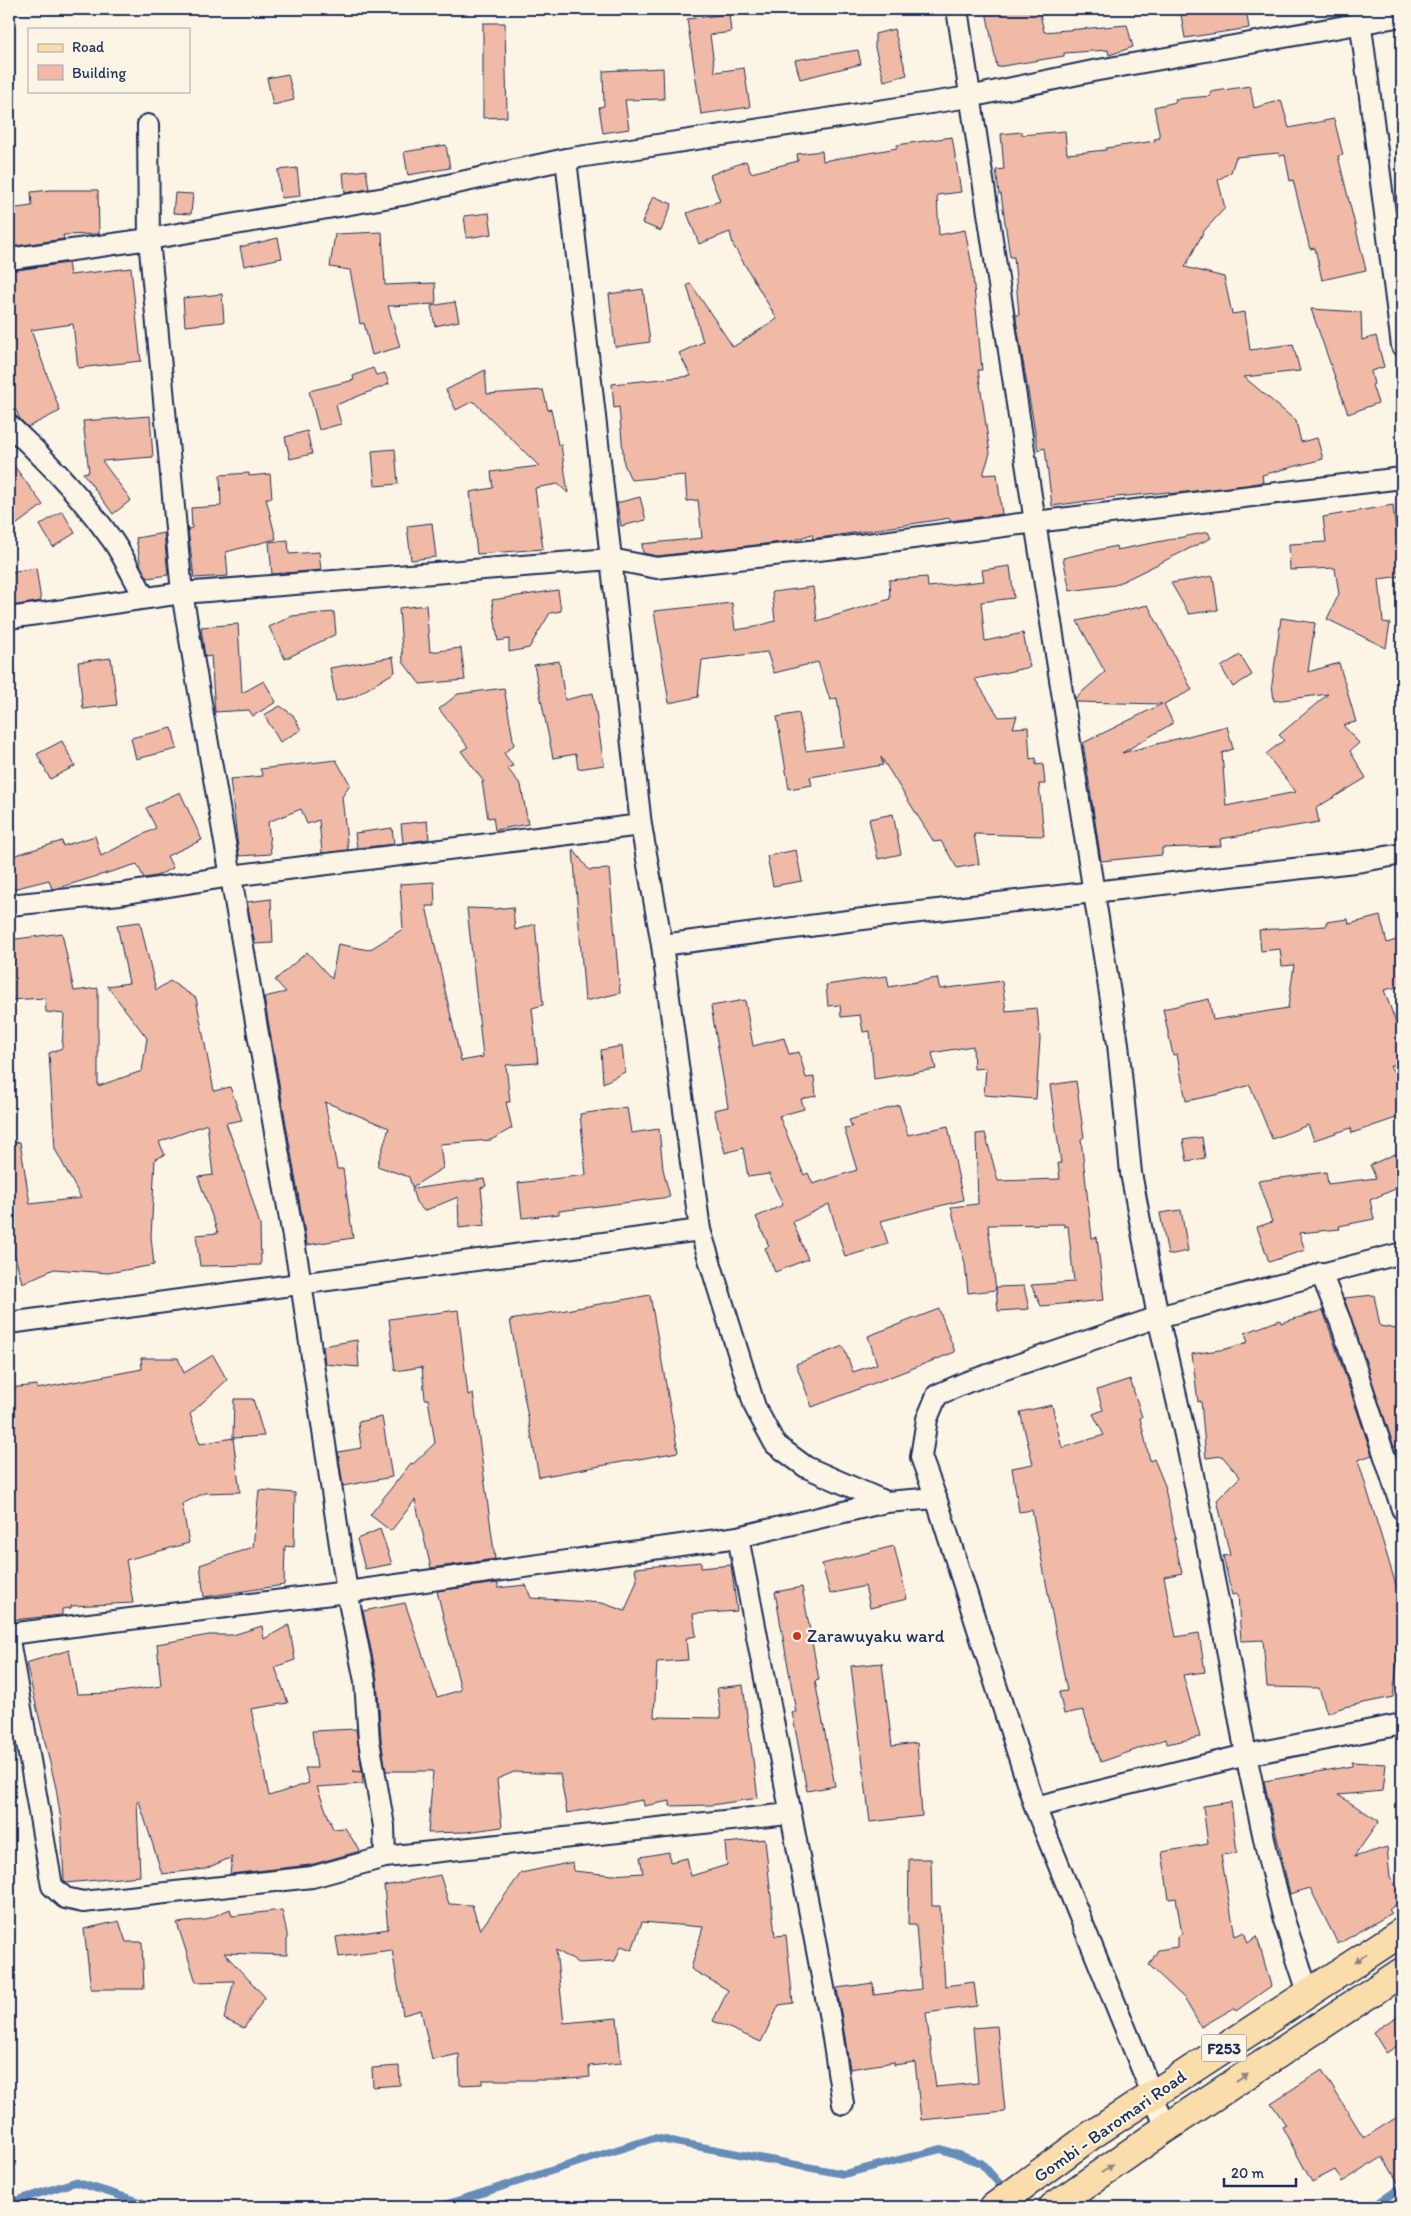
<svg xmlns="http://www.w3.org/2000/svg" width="1411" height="2216" font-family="Itim,sans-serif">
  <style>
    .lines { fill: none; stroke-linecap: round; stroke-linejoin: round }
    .stream { stroke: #668db9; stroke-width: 8 }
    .building { fill: #f1baa6; stroke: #1b2f5e }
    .minor-casing { stroke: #1b2f5e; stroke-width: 24 }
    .primary-casing { stroke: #1b2f5e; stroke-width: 31 }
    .minor { stroke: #fcf5e5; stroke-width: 20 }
    .primary { stroke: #fbddab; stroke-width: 28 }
    .oneway { fill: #8b8684 }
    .poi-dot { fill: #c8321e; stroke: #fcf5e5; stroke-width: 2 }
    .labels { text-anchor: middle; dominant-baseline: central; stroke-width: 4.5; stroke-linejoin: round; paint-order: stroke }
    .shield { fill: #fcf5e5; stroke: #5e6a86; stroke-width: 1 }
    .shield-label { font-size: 16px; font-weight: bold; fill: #1b2f5e }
    .poi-label { font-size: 18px; fill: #1b2f5e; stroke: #fcf5e5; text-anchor: start }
    .street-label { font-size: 18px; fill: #1b2f5e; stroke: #fcf5e5 }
  </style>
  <rect width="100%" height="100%" fill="#fcf5e5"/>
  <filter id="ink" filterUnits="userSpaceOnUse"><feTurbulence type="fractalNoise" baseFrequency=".02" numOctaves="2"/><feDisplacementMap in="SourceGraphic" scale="10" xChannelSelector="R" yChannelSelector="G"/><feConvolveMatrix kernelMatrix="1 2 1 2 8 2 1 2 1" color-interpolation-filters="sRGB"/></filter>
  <g filter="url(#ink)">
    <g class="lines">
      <g class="stream">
        <polyline points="9,2203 75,2182 157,2207"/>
        <polyline points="438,2207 654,2138 844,2174 941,2149 981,2163 1020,2207"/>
        <polyline points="1363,2207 1378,2203 1402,2187"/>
      </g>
    </g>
    <g class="building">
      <polygon points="996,9 1039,9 1044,32 1127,25 1133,47 1109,55 1108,50 1064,53 1064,56 997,67 986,11"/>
      <polygon points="1180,9 1246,9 1249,28 1185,38"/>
      <polygon points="729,14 731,32 710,35 715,72 744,68 750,107 701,114 687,19"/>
      <polygon points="483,23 505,23 507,117 483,118"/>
      <polygon points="894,29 907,75 884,81 875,48 875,34"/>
      <polygon points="858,50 861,64 800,79 795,60"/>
      <polygon points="663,68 664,99 625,100 629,129 603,133 599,107 604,106 603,71"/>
      <polygon points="288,74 294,100 273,105 267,78"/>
      <polygon points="1250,86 1254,108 1281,100 1289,128 1334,119 1343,155 1338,156 1366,270 1322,280 1315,248 1310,249 1293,180 1290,181 1285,155 1280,156 1279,153 1236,157 1231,172 1218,180 1225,208 1204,231 1185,267 1224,277 1232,314 1245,312 1250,350 1293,344 1300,371 1244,377 1296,421 1301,442 1317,438 1323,459 1262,475 1263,482 1246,485 1169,494 1169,492 1116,497 1052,506 1045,448 1038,450 1016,320 1016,315 1019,315 1014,257 1010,257 1001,194 999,194 996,170 1004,169 1001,134 1022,132 1022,135 1065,131 1067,154 1106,150 1106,148 1155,141 1154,139 1160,138 1154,107 1176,102 1175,99 1211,96 1210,92"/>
      <polygon points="952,137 961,192 937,195 939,235 965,230 972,266 982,370 978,370 990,453 983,475 997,474 1002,514 950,521 950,518 813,539 812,534 792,541 657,556 643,553 642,544 702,538 698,500 687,501 685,475 631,480 624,464 619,407 614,408 612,384 691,376 679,353 703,342 687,285 691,284 733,347 777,319 733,245 730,232 699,244 687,213 720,201 710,175 746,161 751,173 798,161 797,154 822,151 823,161 897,148 897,145"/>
      <polygon points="446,145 450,168 408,175 404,152"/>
      <polygon points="297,168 300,196 281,198 278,170"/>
      <polygon points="366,170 369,189 345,193 343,173"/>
      <polygon points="51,190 98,190 99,234 63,235 64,239 9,247 9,209 32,206 31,192"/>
      <polygon points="175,193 193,194 191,214 173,213"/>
      <polygon points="653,196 672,204 661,231 642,223"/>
      <polygon points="489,213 492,234 467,238 464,216"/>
      <polygon points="382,232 385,285 435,283 436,304 388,306 400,347 372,355 364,323 360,324 350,270 330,267 335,234"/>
      <polygon points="278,238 282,258 244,266 240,247"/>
      <polygon points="68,263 70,275 131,268 141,361 78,368 73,324 31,330 60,411 28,427 20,419 9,396 9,271"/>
      <polygon points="643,289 650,342 615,347 609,294"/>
      <polygon points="222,294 224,322 185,326 183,298"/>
      <polygon points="455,302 459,321 435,326 431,306"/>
      <polygon points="1311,309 1361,312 1362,340 1376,336 1384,367 1371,371 1374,384 1372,385 1378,403 1348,414"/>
      <polygon points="373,368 376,375 385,373 389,384 336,405 341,424 319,430 309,391 354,380 353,376"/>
      <polygon points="485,370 487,394 543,390 548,410 551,409 558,445 561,445 568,493 558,484 535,488 543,549 477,554 470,492 493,488 491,472 539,466 473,401 456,410 446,390"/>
      <polygon points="150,416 153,457 102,461 131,500 113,514 83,473 89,472 83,421"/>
      <polygon points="307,431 312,454 290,459 285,437"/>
      <polygon points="395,449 398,484 375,486 372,451"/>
      <polygon points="9,459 43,505 9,530"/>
      <polygon points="249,473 249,476 270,474 272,498 266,498 276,539 226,552 228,576 194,578 188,529 192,528 191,508 221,506 220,475"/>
      <polygon points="640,497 646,520 621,526 617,503"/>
      <polygon points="1393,505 1401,576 1379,579 1383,622 1390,623 1386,648 1327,619 1339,594 1335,568 1290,570 1289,544 1326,542 1323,517"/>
      <polygon points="62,511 75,533 53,547 40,525"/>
      <polygon points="432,523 436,557 411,560 407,526"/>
      <polygon points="1208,532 1211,538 1115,585 1070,591 1063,558 1116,546 1117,550"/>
      <polygon points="164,533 168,575 148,578 141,567 136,538"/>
      <polygon points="288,540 289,554 319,552 321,570 272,574 269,542"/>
      <polygon points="1010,566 1014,598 981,602 985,641 1023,633 1030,667 975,679 999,717 1017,716 1013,728 1028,727 1030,759 1036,758 1036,765 1043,764 1045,784 1039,784 1044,836 974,834 979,864 957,868 941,841 934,842 881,757 883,765 810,777 812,785 789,789 777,717 799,713 806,751 844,746 837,698 830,700 818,662 774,673 767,652 702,660 698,697 669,703 654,611 732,603 735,630 755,627 775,621 772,592 813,587 817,621 890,599 889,580 927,577 928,587 984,581 982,570"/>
      <polygon points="36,568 41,601 12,606 9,572"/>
      <polygon points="1213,576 1218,610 1189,614 1171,583"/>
      <polygon points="558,590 561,611 550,613 529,648 509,652 509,639 498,641 492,600"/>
      <polygon points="426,605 430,652 461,648 465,680 420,684 403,662 399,608"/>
      <polygon points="1148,605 1192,690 1164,704 1173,723 1122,753 1227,726 1233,749 1222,753 1226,806 1296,792 1266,754 1284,740 1279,735 1328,694 1274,701 1272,684 1281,618 1315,623 1308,672 1339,663 1356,722 1343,725 1359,743 1350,751 1366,778 1316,808 1319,822 1220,839 1221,846 1162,848 1162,855 1101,861 1083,743 1162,704 1076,702 1075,698 1105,672 1077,621"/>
      <polygon points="334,612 336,634 285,659 269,627 292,616"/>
      <polygon points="238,624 242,693 264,681 276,702 253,716 249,710 215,712 211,656 205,657 201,627"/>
      <polygon points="1240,655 1252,675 1233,687 1221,667"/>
      <polygon points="393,657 395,672 354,697 336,701 330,668"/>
      <polygon points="111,658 117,705 83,709 78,662"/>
      <polygon points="559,661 565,700 593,693 604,765 578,769 576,754 553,758 534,665"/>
      <polygon points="504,688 514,745 504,753 513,766 507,768 521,785 528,824 495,830 493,817 488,818 482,782 484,782 461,751 468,747 439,709 458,694"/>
      <polygon points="280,706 293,715 301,730 280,742 264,715"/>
      <polygon points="172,728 177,749 136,759 131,738"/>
      <polygon points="62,741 75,766 50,779 37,754"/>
      <polygon points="336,760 350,784 342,797 348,850 322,853 319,820 307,824 301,809 268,822 271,854 239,856 230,779 263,776 260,769"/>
      <polygon points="180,792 202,840 167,856 173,868 156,876 144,878 137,864 58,888 52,889 49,880 9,890 9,857 62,841 63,846 95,836 101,856 156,828 146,808"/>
      <polygon points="893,814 901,854 878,859 869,819"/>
      <polygon points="427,821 429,839 403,843 401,824"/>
      <polygon points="392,828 394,844 357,848 355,833"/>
      <polygon points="573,849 589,870 609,869 620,993 585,1001"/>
      <polygon points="796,850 802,881 773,886 767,856"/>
      <polygon points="434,882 435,906 426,906 461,1061 483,1057 467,908 495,909 513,907 515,930 535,924 543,1005 532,1008 538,1063 506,1065 510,1102 506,1102 512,1128 491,1140 440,1144 443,1168 412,1187 409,1177 377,1166 389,1128 325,1102 337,1169 343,1169 353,1238 307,1245 264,997 286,992 275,980 307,952 332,979 338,944 369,950 403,929 400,884"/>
      <polygon points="271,899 273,943 255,944 247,902"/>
      <polygon points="1380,916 1387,943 1402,938 1402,986 1384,990 1402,1039 1402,1061 1390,1066 1402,1085 1402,1116 1352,1133 1351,1128 1314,1140 1308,1125 1272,1139 1250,1085 1220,1094 1186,1101 1177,1054 1173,1055 1163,1009 1209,999 1213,1020 1288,1008 1294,965 1282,966 1280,949 1261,951 1259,930 1326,926 1326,922 1348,919 1349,924"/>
      <polygon points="140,922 156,990 170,981 196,998 214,1091 230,1087 242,1120 226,1123 243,1169 260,1225 261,1265 200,1266 196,1235 218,1233 198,1177 213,1175 207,1124 159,1142 165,1155 155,1159 151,1237 154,1265 108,1273 54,1269 22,1283 9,1233 9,1143 20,1142 30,1204 81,1198 55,1149 49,1053 62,1048 64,1014 46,1012 45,998 9,1000 9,940 62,933 74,991 98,988 98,1086 142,1071 147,1038 107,986 129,983 117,925"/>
      <polygon points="887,976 889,987 937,978 940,989 1002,981 1006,1011 1037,1008 1040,1039 1036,1099 984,1095 986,1068 974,1069 973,1046 932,1053 936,1069 874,1079 870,1031 863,1032 860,1015 841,1017 840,1005 828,1006 826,985"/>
      <polygon points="745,1000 753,1046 784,1038 789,1054 799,1052 806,1078 814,1077 816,1096 801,1099 804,1109 779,1116 804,1175 808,1173 813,1184 857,1170 844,1128 852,1127 849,1120 899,1105 908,1135 948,1126 963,1200 881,1221 888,1244 845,1257 829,1204 793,1222 808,1259 775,1272 765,1248 769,1246 756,1217 783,1205 769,1174 748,1177 743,1148 725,1153 714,1110 728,1107 711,1006"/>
      <polygon points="622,1046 625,1072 603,1083 601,1050"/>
      <polygon points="1076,1081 1084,1137 1081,1139 1092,1238 1097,1237 1104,1300 1041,1306 1031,1285 1074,1282 1068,1226 1064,1227 1064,1224 988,1225 996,1290 968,1293 965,1264 951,1207 978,1204 976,1134 985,1133 998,1181 1060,1179 1058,1163 1061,1163 1050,1085"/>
      <polygon points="627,1107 631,1133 659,1129 663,1169 670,1197 559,1211 559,1214 522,1218 518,1183 586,1175 580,1114"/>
      <polygon points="1202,1137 1205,1158 1187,1161 1183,1140"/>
      <polygon points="1402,1151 1402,1186 1370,1200 1374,1219 1339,1226 1340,1229 1299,1233 1305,1250 1269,1262 1257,1227 1272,1222 1258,1181 1326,1172 1328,1184 1376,1178 1370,1165"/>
      <polygon points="484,1179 486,1186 481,1188 485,1225 459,1228 458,1197 424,1211 416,1202 412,1189"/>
      <polygon points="1181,1210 1188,1251 1168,1255 1160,1213"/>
      <polygon points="1024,1286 1029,1309 998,1311 996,1287"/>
      <polygon points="650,1295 678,1452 539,1477 510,1320"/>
      <polygon points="1374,1295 1380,1326 1402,1330 1402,1444 1394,1447 1344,1298"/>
      <polygon points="939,1309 955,1352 812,1407 796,1364 843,1346 853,1372 877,1364 868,1336"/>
      <polygon points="458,1310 468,1395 473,1393 495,1559 431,1568 415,1500 391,1531 370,1515 411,1463 413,1464 435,1443 428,1399 425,1399 422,1367 395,1371 389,1319"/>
      <polygon points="1323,1310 1372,1455 1358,1460 1402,1605 1402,1638 1400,1638 1393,1697 1344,1707 1327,1713 1319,1688 1267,1687 1263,1640 1241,1641 1238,1594 1232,1595 1223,1556 1230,1555 1217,1500 1240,1477 1222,1456 1206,1458 1201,1401 1198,1402 1192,1354 1226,1349 1248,1342 1245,1333 1280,1320 1281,1323"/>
      <polygon points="357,1340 359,1367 325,1364 323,1346"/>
      <polygon points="213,1355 227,1380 190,1414 200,1444 233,1438 240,1492 204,1493 182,1504 189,1543 126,1560 133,1603 71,1606 71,1608 62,1609 62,1615 13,1620 9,1605 9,1388 37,1385 37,1389 142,1369 141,1358 178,1358 184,1373"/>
      <polygon points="1130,1379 1142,1417 1140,1418 1150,1461 1154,1459 1166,1488 1165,1489 1176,1539 1174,1539 1182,1573 1164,1577 1176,1637 1199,1633 1205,1672 1183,1675 1200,1737 1167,1744 1166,1739 1101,1762 1083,1710 1064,1714 1059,1692 1067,1691 1032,1510 1019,1512 1012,1468 1033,1464 1020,1412 1052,1405 1062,1448 1104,1435 1093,1414 1103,1410 1097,1390"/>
      <polygon points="234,1399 253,1399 264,1436 233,1438"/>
      <polygon points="382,1417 392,1477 343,1486 338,1452 361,1448 358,1422"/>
      <polygon points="259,1490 295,1493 294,1547 285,1546 284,1585 204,1597 200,1565 253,1547"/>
      <polygon points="380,1529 392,1564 365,1569 357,1539"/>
      <polygon points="894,1546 907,1599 870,1608 865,1586 830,1594 822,1564"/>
      <polygon points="701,1562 701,1568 731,1565 737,1611 693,1614 696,1636 686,1638 688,1660 657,1662 654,1717 721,1718 717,1688 743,1685 758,1798 712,1805 670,1806 670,1801 644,1806 643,1800 567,1813 560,1774 514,1772 497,1779 502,1827 466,1832 428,1833 433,1771 386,1771 381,1740 377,1679 363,1611 405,1603 437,1697 461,1690 437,1591 498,1583 498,1588 526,1585 531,1598 602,1603 625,1611 637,1580 635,1568"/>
      <polygon points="802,1587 819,1680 815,1681 835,1786 807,1791 792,1712 796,1712 775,1592"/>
      <polygon points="289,1625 295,1660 275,1667 288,1703 251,1709 269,1796 309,1783 305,1768 317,1768 312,1731 356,1729 362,1771 353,1771 362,1772 363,1784 317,1787 333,1829 345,1828 360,1851 310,1865 230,1874 232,1857 205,1869 162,1874 139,1801 137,1801 140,1876 66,1883 64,1881 61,1820 56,1788 26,1663 69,1650 77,1694 112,1693 161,1686 157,1644 209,1635 233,1635 262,1626 264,1639"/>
      <polygon points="882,1663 892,1746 917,1743 922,1816 870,1822 851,1666"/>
      <polygon points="1352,1762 1386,1764 1383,1791 1338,1795 1379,1821 1354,1857 1387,1847 1390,1878 1402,1893 1402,1899 1389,1910 1392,1913 1338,1944 1310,1888 1290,1894 1264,1781 1352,1766"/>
      <polygon points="1231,1802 1237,1853 1221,1855 1235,1936 1244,1932 1248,1943 1257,1936 1271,1986 1236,2011 1234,2008 1201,2027 1184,1998 1149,1965 1158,1950 1177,1947 1177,1936 1182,1934 1176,1898 1169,1899 1162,1852 1208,1844 1203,1806"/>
      <polygon points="765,1839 775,1936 786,1935 793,2003 779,2005 761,2042 713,2021 728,1990 691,1969 703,1927 642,1922 632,1950 621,1946 615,1961 578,1963 556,1950 564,2023 617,2018 621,2063 589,2066 590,2077 561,2080 482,2080 482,2084 460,2085 459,2054 432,2060 421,2010 403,2015 392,1950 339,1957 336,1937 388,1929 384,1886 440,1875 449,1904 472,1905 480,1930 521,1873 573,1862 574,1871 612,1875 643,1873 640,1857 669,1852 670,1862 687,1858 691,1876 727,1865 725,1843"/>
      <polygon points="909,1859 931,1859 932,1906 940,1906 945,1986 974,1982 977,2006 926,2013 936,2087 978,2083 973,2028 997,2026 1005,2112 921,2120 915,2062 894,2065 894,2062 850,2069 837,1988 873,1983 874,1995 921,1989 916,1925 908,1925"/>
      <polygon points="230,1909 232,1916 282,1910 287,1934 287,1955 224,1953 265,1997 244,2028 224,2019 234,1981 196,1982 177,1923 205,1920"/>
      <polygon points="119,1921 126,1942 142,1942 144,1989 91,1989 84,1929"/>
      <polygon points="1402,2013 1402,2043 1386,2053 1373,2032"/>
      <polygon points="399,2066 400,2085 373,2087 372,2068"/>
      <polygon points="1322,2070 1364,2138 1402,2114 1402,2189 1383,2157 1342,2182 1335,2170 1312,2182 1282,2127 1286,2125 1271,2103"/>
    </g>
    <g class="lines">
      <g class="minor-casing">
        <g id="minor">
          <polyline points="957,9 1035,522 1402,478"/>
          <polyline points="1359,11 1402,346"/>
          <polyline points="148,125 149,239 182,593 301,1283 347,1592 365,1681 369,1741 384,1826 385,1857"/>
          <polyline points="566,159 641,825 662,945 700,1230 755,1407 775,1444 806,1467 886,1502 936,1498"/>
          <polyline points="9,259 149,239 402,195 566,159 969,97 1093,71 1402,16"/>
          <path d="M9,425C47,460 83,499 113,541C125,559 134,579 145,598"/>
          <polyline points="9,618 182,593 611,559 657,568 845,547 1035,522 1118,1044 1131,1173 1158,1317 1185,1435 1219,1605 1246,1755 1268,1857 1284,1920 1308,1992"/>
          <polyline points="9,905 120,894 231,876 641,825"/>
          <polyline points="662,945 894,915 1363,861 1402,854"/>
          <polyline points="1321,1273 1341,1323 1402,1509"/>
          <polyline points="9,1323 700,1230"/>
          <polyline points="738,1537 830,2019 843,2104"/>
          <polyline points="9,1634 347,1592 738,1537 886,1502"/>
          <polyline points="9,1640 52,1886 65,1898 83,1902 312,1877 385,1857 789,1814"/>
          <polyline points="1035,1807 1246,1755 1402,1724"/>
          <polyline points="1166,2128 1035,1807 936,1498 921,1457 927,1419 937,1395 967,1382 1158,1317 1402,1253"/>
        </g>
      </g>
      <g class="primary-casing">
        <g id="primary">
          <polyline points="994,2207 1093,2134 1402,1932"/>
          <polyline points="1053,2207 1166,2128 1402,1972"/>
        </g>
      </g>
      <use href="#minor" class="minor"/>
      <use href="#primary" class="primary"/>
    </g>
    <defs><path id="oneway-solid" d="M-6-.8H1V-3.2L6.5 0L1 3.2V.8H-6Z" transform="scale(1.25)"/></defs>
    <g class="oneway">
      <use href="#oneway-solid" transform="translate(1361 1958) rotate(147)"/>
      <use href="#oneway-solid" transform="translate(1242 2078) rotate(-33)"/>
      <use href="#oneway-solid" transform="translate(1107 2169) rotate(-35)"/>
    </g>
  </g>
  <circle class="poi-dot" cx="797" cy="1636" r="5"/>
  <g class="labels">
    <rect class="shield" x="1201.5" y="2034.5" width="45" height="27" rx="4"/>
    <g class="shield-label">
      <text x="1224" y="2048">F253</text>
    </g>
    <g class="poi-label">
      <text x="807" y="1636">Zarawuyaku ward</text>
    </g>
    <g class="street-label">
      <text transform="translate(1110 2126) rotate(-35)">Gombi - Baromari Road</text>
    </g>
  </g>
  <rect width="1411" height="2216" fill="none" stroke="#fcf5e5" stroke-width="30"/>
  <rect x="15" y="15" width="1381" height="2186" fill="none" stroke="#1b2f5e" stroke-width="2" filter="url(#ink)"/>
  <rect x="28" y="28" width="162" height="65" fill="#fcf5e5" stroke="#a2a6af"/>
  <rect x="38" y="44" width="25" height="8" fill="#fbddab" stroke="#a2a6af"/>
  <text x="72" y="52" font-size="15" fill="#1b2f5e">Road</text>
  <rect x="38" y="65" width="25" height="15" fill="#f1baa6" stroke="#a2a6af"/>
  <text x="72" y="78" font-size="15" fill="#1b2f5e">Building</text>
  <path d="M1224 2178v8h72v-8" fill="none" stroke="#1b2f5e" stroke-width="2.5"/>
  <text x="1231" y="2178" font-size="15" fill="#1b2f5e" stroke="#fcf5e5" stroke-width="4" paint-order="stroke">20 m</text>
</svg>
